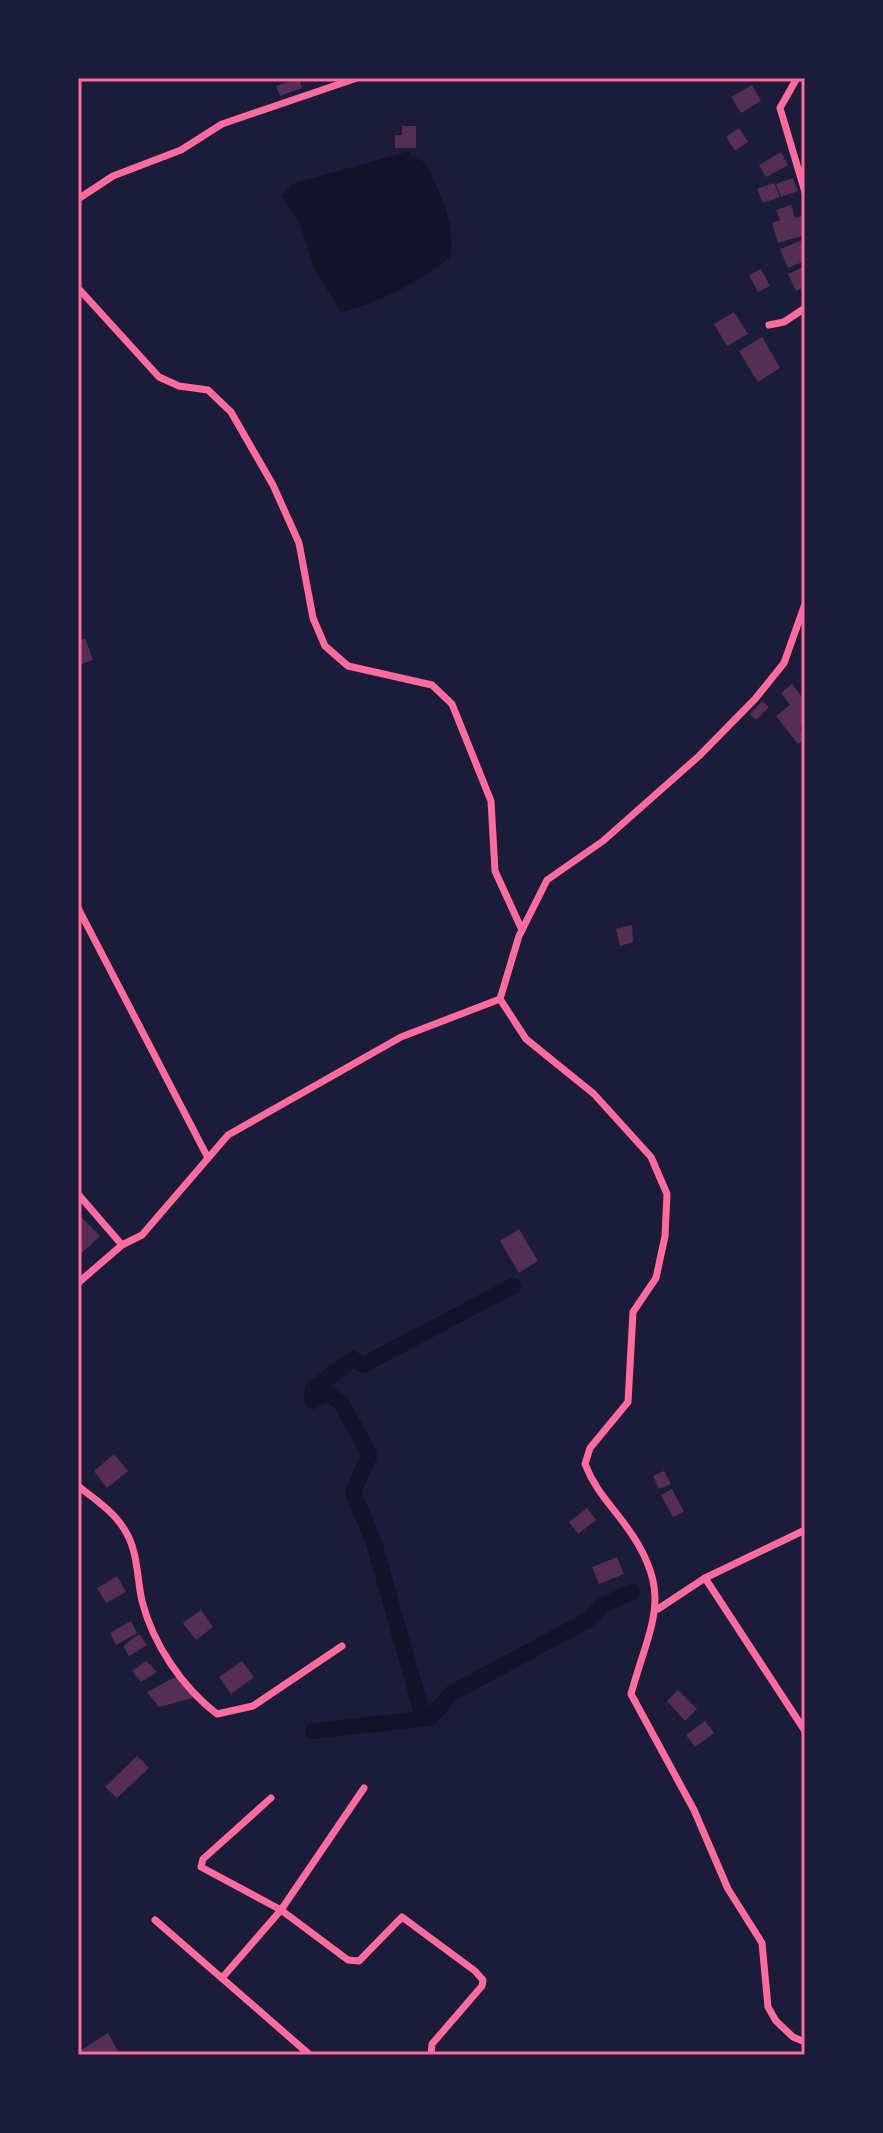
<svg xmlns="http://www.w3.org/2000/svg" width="883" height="2133" font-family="Jost,sans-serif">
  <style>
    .water { fill: #12122b }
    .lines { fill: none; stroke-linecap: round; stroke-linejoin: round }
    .canal { stroke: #12122b; stroke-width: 16 }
    .building { fill: #542f53 }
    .minor { stroke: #ff6b9d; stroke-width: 7 }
    .neatline { fill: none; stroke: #ff6b9d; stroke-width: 3 }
  </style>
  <rect width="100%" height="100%" fill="#1b1b3a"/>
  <path class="water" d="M409,151L412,157L425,162C439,192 457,224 450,257C416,283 383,302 341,312L315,270L299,221L281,195L292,184Z"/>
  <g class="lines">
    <g class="canal">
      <polyline points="430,1718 421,1709 374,1543 353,1492 369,1456 366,1448 341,1403 328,1393 312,1401 313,1389 353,1359 363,1365 513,1286"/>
      <polyline points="313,1731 430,1718 452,1693 586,1621 605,1604 632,1592"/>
    </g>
  </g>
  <g class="building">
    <polygon points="299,78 302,88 280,96 276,86"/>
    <polygon points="752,85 761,101 741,113 731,97"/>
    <polygon points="402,126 416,126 416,148 395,148 395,135 402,135"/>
    <polygon points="739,128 748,142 735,151 726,137"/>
    <polygon points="781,152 788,165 766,177 759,165"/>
    <polygon points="793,178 798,191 781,197 776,184"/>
    <polygon points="774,183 780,197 763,203 757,189"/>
    <polygon points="791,205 795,218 804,215 805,235 778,243 772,223 780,220 776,210"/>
    <polygon points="805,239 805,261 788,268 780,249"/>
    <polygon points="805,266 805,287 796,291 788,274"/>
    <polygon points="761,269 770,286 758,292 749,275"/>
    <polygon points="734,312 748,334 727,346 714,324"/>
    <polygon points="762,337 780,368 758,382 739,351"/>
    <polygon points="85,638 93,660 78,665 78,641"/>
    <polygon points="792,684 805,701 805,724 800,728 805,739 798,744 776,716 790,705 781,693"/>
    <polygon points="762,701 769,707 756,720 750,714"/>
    <polygon points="632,925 633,942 620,946 616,929"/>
    <polygon points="81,1217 100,1236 82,1253 78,1249 78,1220"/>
    <polygon points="519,1229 538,1261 519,1273 500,1241"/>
    <polygon points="114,1454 128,1471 107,1488 94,1471"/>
    <polygon points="664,1471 671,1484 659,1489 653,1476"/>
    <polygon points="672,1489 684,1512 673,1517 661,1495"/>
    <polygon points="587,1508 596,1520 578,1534 569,1522"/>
    <polygon points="617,1557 624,1574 599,1584 592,1567"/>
    <polygon points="117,1576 126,1592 106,1603 97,1588"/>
    <polygon points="201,1610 213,1627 196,1640 183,1623"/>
    <polygon points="131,1621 137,1633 116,1645 110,1633"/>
    <polygon points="139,1634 147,1645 129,1656 123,1646"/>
    <polygon points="146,1661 157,1672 141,1682 132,1671"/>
    <polygon points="242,1661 254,1677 231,1694 219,1677"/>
    <polygon points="179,1675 196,1697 159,1707 147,1692"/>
    <polygon points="678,1690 697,1709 685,1721 667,1701"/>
    <polygon points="705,1721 714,1733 695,1747 686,1735"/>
    <polygon points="137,1756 149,1768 117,1798 105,1787"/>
    <polygon points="108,2033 119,2053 78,2055 78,2052"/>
  </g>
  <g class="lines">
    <g class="minor">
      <polyline points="797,78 780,108 805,192"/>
      <polyline points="78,199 113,176 181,150 222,124 357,78"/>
      <polyline points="78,288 159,377 179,386 208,390 231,412 273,485 299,543 313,618 325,646 348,666 432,685 452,704 491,801 495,871 522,930"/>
      <polyline points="769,325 784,322 805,308"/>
      <polyline points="78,908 208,1158"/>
      <path d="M500,999L526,1039L594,1094L651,1157L667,1194L665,1236L656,1278L633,1312L628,1402L590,1448L585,1464C595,1490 611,1505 626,1526C676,1594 650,1624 631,1694L694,1810L728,1889L762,1943L768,2007L776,2021L793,2037L805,2042"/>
      <polyline points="78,1194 122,1245"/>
      <polyline points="78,1283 122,1245 142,1235 228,1135 401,1037 500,999 519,936 547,880 603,841 699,756 755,699 784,663 805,604"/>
      <path d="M78,1486C95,1499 117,1514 127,1534C138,1554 137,1579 142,1601C153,1644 182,1687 217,1714L253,1706L342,1646"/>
      <polyline points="705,1578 805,1731"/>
      <polyline points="658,1609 705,1578 805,1530"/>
      <polyline points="271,1798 203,1859 201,1867 281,1910 348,1960 359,1961 402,1917 475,1971 483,1980 482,1986 432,2044 431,2055"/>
      <polyline points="155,1920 310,2055"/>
      <polyline points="222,1978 281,1910 364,1788"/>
    </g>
  </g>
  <rect width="883" height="2133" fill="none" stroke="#1b1b3a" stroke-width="160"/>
  <rect x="80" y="80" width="723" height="1973" class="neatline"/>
</svg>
